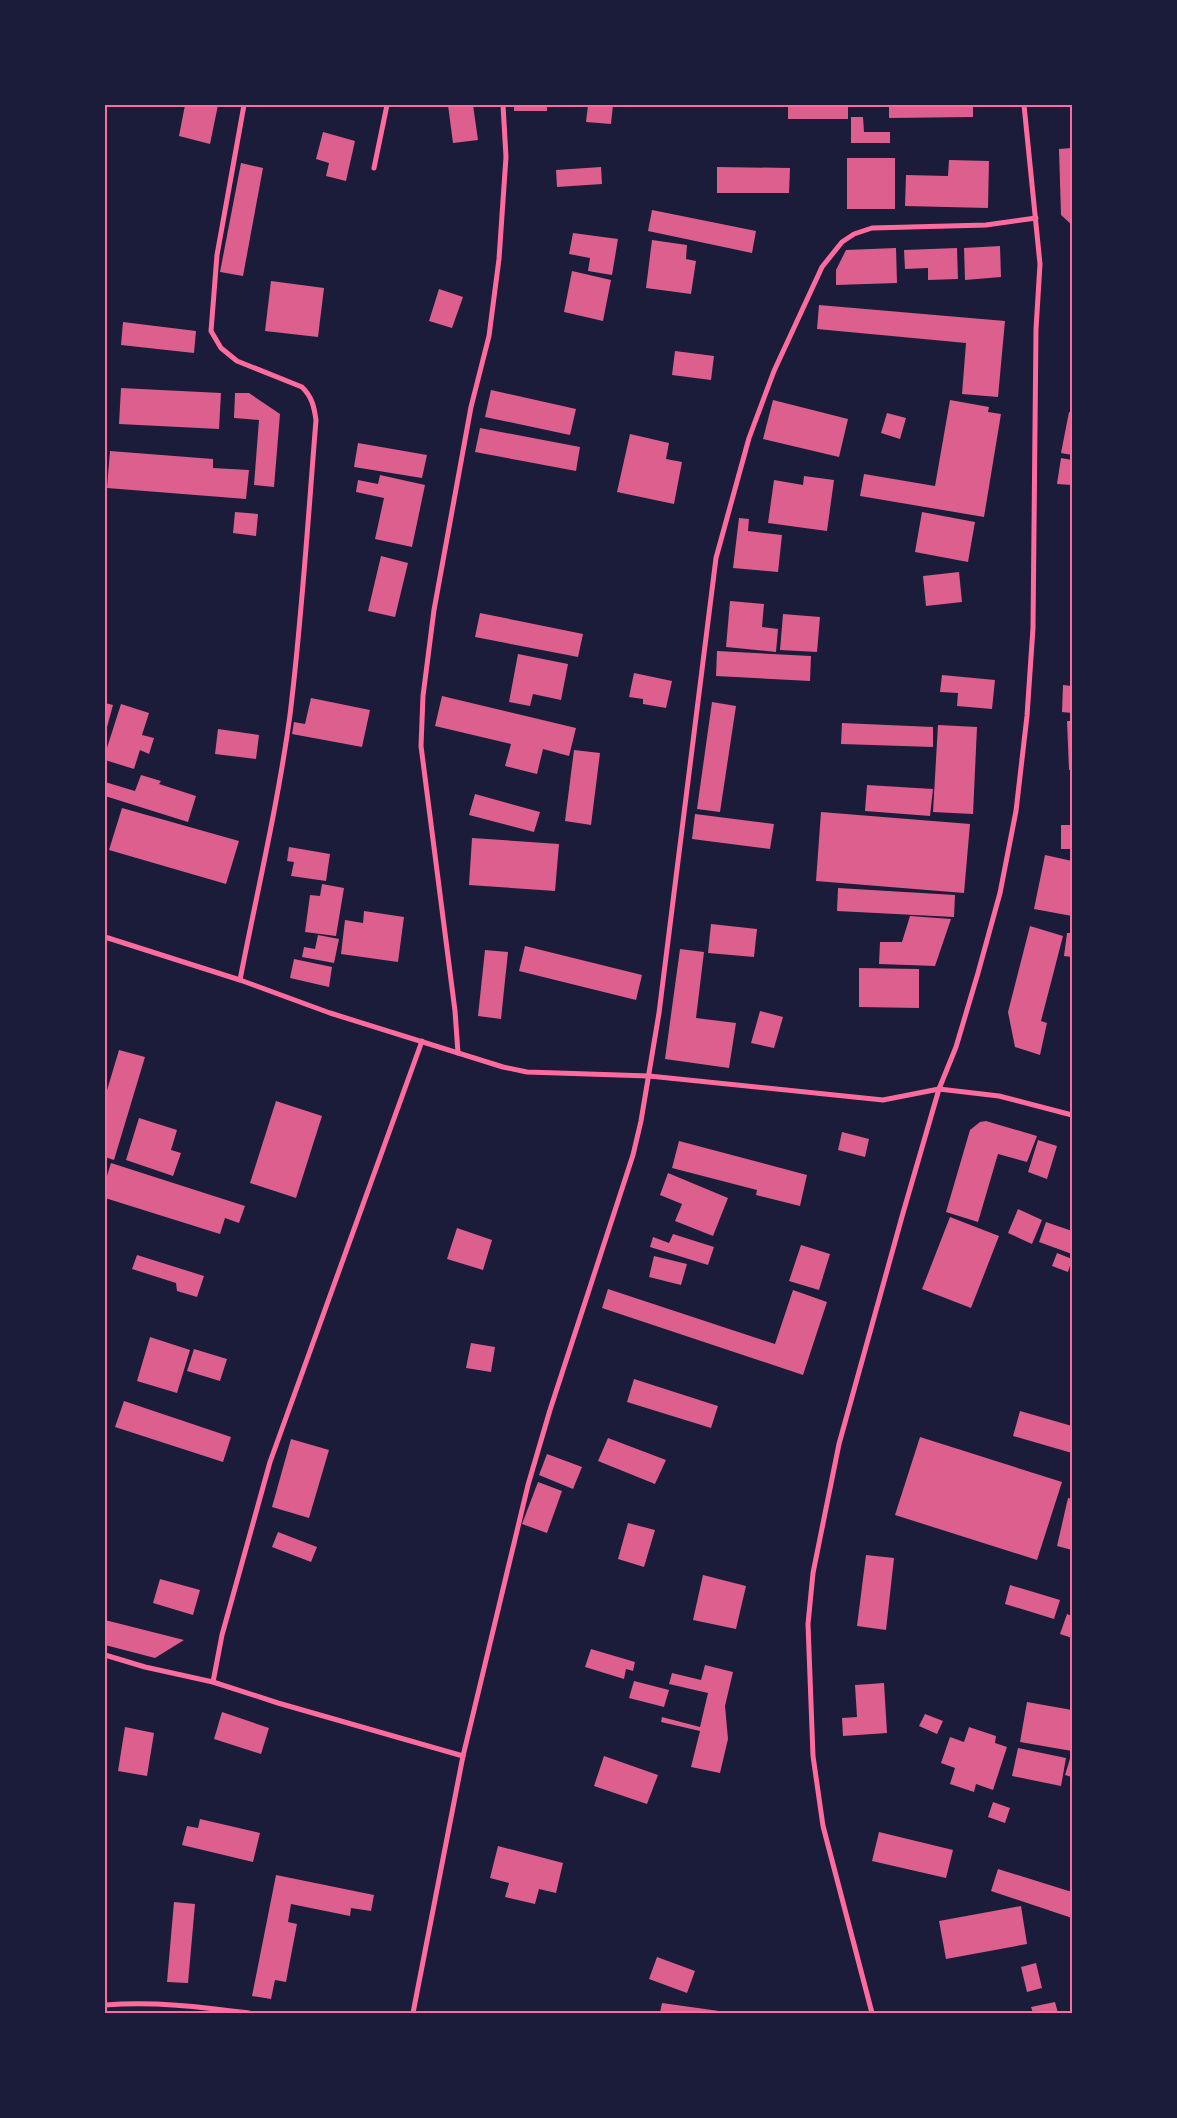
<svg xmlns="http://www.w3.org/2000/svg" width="1177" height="2118" font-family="'Space Grotesk',sans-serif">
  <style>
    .building { fill: #dd5f8e }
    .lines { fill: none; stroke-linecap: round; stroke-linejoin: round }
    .minor { stroke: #ff6b9d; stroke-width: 5 }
    .neatline { fill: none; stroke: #ff6b9d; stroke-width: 2 }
  </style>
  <rect width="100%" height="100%" fill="#1b1b3a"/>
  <g class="building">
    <polygon points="185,105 218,105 210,144 179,136"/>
    <polygon points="448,105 473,105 478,140 453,143"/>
    <rect x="514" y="105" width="33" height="6"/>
    <polygon points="588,105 613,105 611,124 586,122"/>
    <rect x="788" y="105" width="60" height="14"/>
    <polygon points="889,105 973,105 973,117 889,118"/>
    <polygon points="851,117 863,117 864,132 890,132 890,143 851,143"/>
    <polygon points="323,132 355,141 346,181 326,176 329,163 316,159"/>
    <polygon points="1072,148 1072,225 1061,215 1059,149"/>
    <rect x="847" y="158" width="48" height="51"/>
    <polygon points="949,160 989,161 988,208 905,206 906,175 948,176"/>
    <polygon points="241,163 263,168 243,276 220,272"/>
    <polygon points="601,167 602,184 557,187 556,170"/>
    <polygon points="717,167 790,168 789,193 717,193"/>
    <polygon points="652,210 756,231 752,253 648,231"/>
    <polygon points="573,233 618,239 612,275 588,271 590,258 569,254"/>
    <polygon points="652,240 687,245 686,259 696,261 691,294 646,288"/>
    <polygon points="1000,246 1001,277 965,280 964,248"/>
    <polygon points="896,248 897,283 836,285 836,270 846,250"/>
    <polygon points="957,248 958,279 928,280 928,268 905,269 904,250"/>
    <polygon points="572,271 611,280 603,321 564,312"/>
    <polygon points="271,281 324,288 318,337 265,331"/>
    <polygon points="439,289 463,297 452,328 429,321"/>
    <polygon points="819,305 1005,321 998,397 962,394 966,343 817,329"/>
    <polygon points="123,322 196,331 194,353 121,345"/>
    <polygon points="675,351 714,356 711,380 672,375"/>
    <polygon points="121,388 221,393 219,429 119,424"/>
    <polygon points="491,390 576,409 570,435 485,417"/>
    <polygon points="235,393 249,393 280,414 274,487 254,485 259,420 234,418"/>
    <polygon points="773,400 848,419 839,457 763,439"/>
    <polygon points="950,400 989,407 988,412 1001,414 984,517 860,496 864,474 935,486"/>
    <polygon points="1069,412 1072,413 1072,455 1061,453"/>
    <polygon points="887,413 906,418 900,439 881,433"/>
    <polygon points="480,428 580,447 576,471 475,452"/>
    <polygon points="630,434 669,443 666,459 682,462 674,504 617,492"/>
    <polygon points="358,443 427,455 422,478 354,467"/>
    <polygon points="110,451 213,459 213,468 249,470 246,499 107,488"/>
    <polygon points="1061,458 1072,460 1072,485 1057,484"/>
    <polygon points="380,475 425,485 412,547 375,539 384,498 356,492 358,480 378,484"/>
    <polygon points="804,476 834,480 827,531 768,523 774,480 803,485"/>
    <polygon points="235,512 258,514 256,536 233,533"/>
    <polygon points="922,512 975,522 968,562 915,552"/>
    <polygon points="739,518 749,519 748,531 782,535 778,572 733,568"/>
    <polygon points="381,556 408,563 395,617 368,611"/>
    <polygon points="959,572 962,602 926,606 923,576"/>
    <polygon points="730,601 764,604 762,627 778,629 776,652 726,647"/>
    <polygon points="480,613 583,634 578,657 475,637"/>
    <polygon points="783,614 820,617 817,652 780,650"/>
    <polygon points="717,651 811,656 810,681 716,676"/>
    <polygon points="518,654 568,664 561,700 533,694 530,706 509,702"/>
    <polygon points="634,673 672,681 666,708 643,704 643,699 629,697"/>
    <polygon points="942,675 995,680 992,709 957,706 958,693 940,692"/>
    <polygon points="1063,685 1072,686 1072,713 1062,712"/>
    <polygon points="442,696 576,728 569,756 543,749 537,774 505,766 511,744 435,726"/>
    <polygon points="311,698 370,710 362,747 292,734 294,722 305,724"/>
    <polygon points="712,702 736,706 720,812 697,809"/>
    <polygon points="105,703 113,705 106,731 105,731"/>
    <polygon points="121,704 149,713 142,735 154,738 149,754 140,750 134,769 105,760 105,754"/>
    <polygon points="1067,721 1072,721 1072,770 1069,770"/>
    <polygon points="842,723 933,727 933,747 841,744"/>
    <polygon points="938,725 977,727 973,814 933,812"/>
    <polygon points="218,729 259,735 256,759 215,754"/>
    <polygon points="574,750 600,753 591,825 565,821"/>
    <polygon points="141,775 161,781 159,784 196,796 188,822 105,796 105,782 135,791"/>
    <polygon points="867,785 933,789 930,816 865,811"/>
    <polygon points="475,794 540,812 534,832 469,815"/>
    <polygon points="122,808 239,841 226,884 109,850"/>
    <polygon points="821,812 970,824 964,893 816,881"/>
    <polygon points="695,814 774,824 770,849 692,839"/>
    <rect x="1061" y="825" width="11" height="24"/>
    <polygon points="472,838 559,844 555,891 469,885"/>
    <polygon points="289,847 330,854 326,881 291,876 294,862 287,861"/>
    <polygon points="1045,855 1072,861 1072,916 1034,909"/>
    <polygon points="322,884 344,888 336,936 305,932 310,895 320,896"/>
    <polygon points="838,888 955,895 954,917 837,911"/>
    <polygon points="364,911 404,917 398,962 341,954 345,920 363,923"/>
    <polygon points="910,916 951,919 935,966 879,964 880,942 902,942"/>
    <polygon points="711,924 757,929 754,957 708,953"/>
    <polygon points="1030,926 1063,936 1041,1021 1047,1023 1040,1055 1015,1047 1008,1012"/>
    <polygon points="1067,933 1072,933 1072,957 1064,956"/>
    <polygon points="318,935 339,939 334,963 302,957 304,947 315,949"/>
    <polygon points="525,946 642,975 636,1000 519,971"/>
    <polygon points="680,949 704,952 696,1018 736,1023 729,1068 665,1059"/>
    <polygon points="485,950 508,952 501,1019 478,1016"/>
    <polygon points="294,959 332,967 329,987 290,978"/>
    <polygon points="859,968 919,969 919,1008 859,1007"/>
    <polygon points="760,1011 783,1017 774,1048 751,1043"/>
    <polygon points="119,1050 145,1057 114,1160 105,1157 105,1097"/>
    <polygon points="276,1101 322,1116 296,1198 250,1183"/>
    <polygon points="139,1118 177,1130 171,1150 181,1153 173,1176 126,1160"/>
    <polygon points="986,1121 1037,1136 1027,1162 998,1154 978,1222 946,1212 970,1130 980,1122"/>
    <polygon points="842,1132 869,1139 865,1157 838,1150"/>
    <polygon points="1038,1140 1057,1146 1047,1179 1028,1172"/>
    <polygon points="679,1141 807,1175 800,1206 756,1195 757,1190 672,1168"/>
    <polygon points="111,1163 245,1206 239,1223 225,1218 220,1234 105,1198 105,1182"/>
    <polygon points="668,1173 728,1198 713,1236 675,1221 682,1204 660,1195"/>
    <polygon points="1018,1209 1042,1220 1032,1244 1008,1233"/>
    <polygon points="950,1217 999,1236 971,1308 922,1289"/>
    <polygon points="1046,1222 1072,1231 1072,1254 1039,1242"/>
    <polygon points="457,1228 492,1240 483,1270 447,1259"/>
    <polygon points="673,1234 714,1247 708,1265 650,1247 653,1237 669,1243"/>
    <polygon points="801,1245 830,1254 819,1290 789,1281"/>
    <polygon points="1057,1253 1072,1259 1068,1272 1052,1266"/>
    <polygon points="137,1255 204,1276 197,1297 177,1291 176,1283 132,1269"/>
    <polygon points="654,1256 687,1264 681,1285 649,1277"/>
    <polygon points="608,1289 775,1344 793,1290 827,1302 803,1375 602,1308"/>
    <polygon points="150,1337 190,1350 177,1393 137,1381"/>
    <polygon points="471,1343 495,1347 491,1372 466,1368"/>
    <polygon points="194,1349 227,1359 220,1381 187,1371"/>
    <polygon points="634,1379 718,1406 711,1428 627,1402"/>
    <polygon points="124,1401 231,1437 223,1462 115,1427"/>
    <polygon points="1020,1411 1072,1426 1072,1453 1013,1436"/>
    <polygon points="920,1437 1062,1482 1037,1560 895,1515"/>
    <polygon points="608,1438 666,1460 655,1484 598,1461"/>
    <polygon points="291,1439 329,1450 309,1518 272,1507"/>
    <polygon points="547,1454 582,1467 573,1489 539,1475"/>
    <polygon points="538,1482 562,1491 547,1533 522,1524"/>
    <polygon points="1068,1498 1072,1499 1072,1550 1057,1546"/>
    <polygon points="628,1523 655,1530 644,1567 618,1559"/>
    <polygon points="278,1532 317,1547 311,1562 272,1547"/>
    <polygon points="866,1555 894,1558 886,1630 857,1626"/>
    <polygon points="703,1575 746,1586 736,1629 693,1620"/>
    <polygon points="160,1579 200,1590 193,1615 153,1603"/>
    <polygon points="1010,1585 1060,1600 1054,1619 1005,1604"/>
    <polygon points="1067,1614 1072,1616 1072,1638 1060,1634"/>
    <polygon points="105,1620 184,1640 155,1658 105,1645"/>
    <polygon points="591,1649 635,1662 633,1671 626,1669 624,1679 585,1667"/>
    <polygon points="705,1665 733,1672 725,1706 728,1739 720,1773 691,1767 700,1731 661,1722 662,1717 700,1727 708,1693 669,1684 672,1673 701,1680"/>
    <polygon points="634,1681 669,1690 664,1707 629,1698"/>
    <polygon points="884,1683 887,1733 843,1736 842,1718 857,1717 855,1685"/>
    <polygon points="1027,1702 1072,1710 1072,1751 1020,1742"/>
    <polygon points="222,1712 269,1728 261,1754 214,1739"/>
    <polygon points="925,1714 943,1721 937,1734 919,1726"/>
    <polygon points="125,1727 154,1733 147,1776 118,1771"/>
    <polygon points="969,1727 996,1736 995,1743 1007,1747 993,1790 976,1784 974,1792 950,1784 955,1768 941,1763 950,1737 964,1742"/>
    <polygon points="1018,1748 1066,1758 1061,1786 1012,1776"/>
    <polygon points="1072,1752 1072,1777 1065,1775"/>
    <polygon points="604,1756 658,1775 647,1804 594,1786"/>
    <polygon points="993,1802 1010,1808 1005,1823 988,1817"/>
    <polygon points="200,1819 260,1833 253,1862 182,1845 187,1826 198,1828"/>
    <polygon points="879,1832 953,1850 946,1878 872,1861"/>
    <polygon points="498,1846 563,1863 556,1893 539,1889 535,1904 505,1897 509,1883 490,1878"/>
    <polygon points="998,1869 1072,1892 1072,1918 991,1891"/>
    <polygon points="276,1875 374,1895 371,1911 351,1908 350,1916 291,1904 288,1922 297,1924 286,1982 275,1980 271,1999 252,1996"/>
    <polygon points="174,1902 195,1904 188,1983 167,1982"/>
    <polygon points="1021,1906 1027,1944 946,1959 939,1921"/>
    <polygon points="657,1957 695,1971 687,1993 649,1979"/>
    <polygon points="1036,1963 1042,1988 1027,1992 1021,1967"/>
    <polygon points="1055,2002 1058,2013 1033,2013 1031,2007"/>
    <polygon points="662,2003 719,2011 719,2013 660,2013"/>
  </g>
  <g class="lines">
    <g class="minor">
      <polyline points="374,168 387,105"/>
      <polyline points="105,937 240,980 330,1013 503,1067 527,1072 649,1076 883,1100 939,1089 999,1096 1072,1115"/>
      <path d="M240,980C257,892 278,804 290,715C302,617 308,519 316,420C314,406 312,397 302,387L237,361L221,348L211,331L217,255L244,105"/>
      <polyline points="422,1041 270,1462 222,1635 213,1682 278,1703 463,1756"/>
      <polyline points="458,1053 455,1011 421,746 423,696 434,610 471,407 489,336 499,259 506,157 503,105"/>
      <polyline points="105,1655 145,1667 213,1682"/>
      <path d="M105,2005C154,2001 201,2007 249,2013"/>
      <polyline points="413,2013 463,1756 528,1485 550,1410 633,1155 641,1121 659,1013 716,558 749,438 774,371 822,267 842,242 854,234 872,228 986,225 1036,218"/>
      <polyline points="872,2013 823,1826 813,1756 808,1624 813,1573 839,1444 903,1213 939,1089 956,1047 978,973 1000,893 1016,811 1027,716 1033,628 1036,329 1040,264 1024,105"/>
    </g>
  </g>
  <rect width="1177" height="2118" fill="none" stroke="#1b1b3a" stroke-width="212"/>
  <rect x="106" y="106" width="965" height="1906" class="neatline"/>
</svg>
